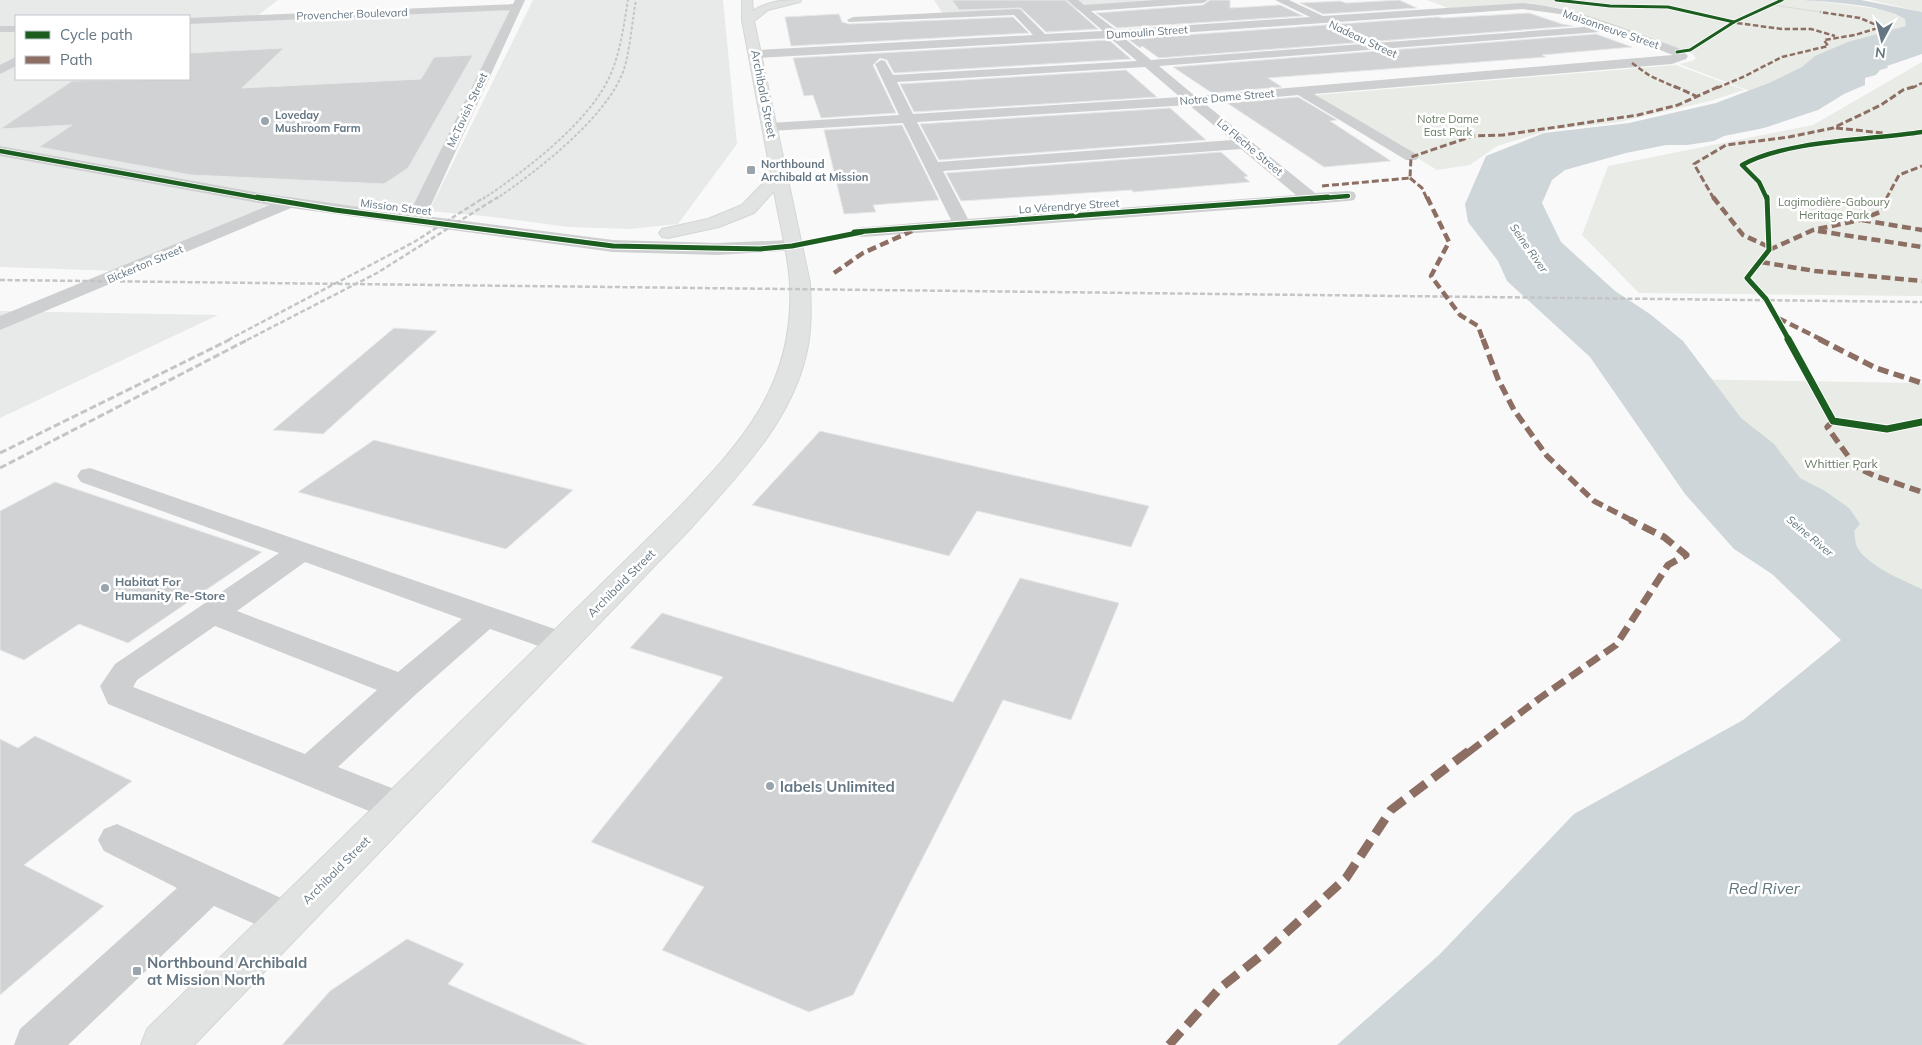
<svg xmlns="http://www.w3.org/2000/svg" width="1922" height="1045" font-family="Mulish,sans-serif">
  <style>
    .built { fill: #e8e9e9; fill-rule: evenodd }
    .green { fill: #e8ebe6 }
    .water { fill: #ced6d9 }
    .building { fill: #d0d2d3; stroke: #e8e8e8 }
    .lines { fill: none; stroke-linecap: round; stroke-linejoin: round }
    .major-casing { stroke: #d5d6d7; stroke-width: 2 }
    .path { stroke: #cbcccd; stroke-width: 1; stroke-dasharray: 1 1; stroke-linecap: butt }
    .minor { fill: #cecfd0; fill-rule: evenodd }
    .major { fill: #e1e2e2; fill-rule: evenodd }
    .rail-far2 { stroke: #c3c5c6; stroke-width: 2; stroke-dasharray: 3 2; stroke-linecap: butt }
    .rail-far1 { stroke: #c3c5c6; stroke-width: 2.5; stroke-dasharray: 5 2.5; stroke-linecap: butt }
    .rail { stroke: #c3c5c6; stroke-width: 3; stroke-dasharray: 7 3; stroke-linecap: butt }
    .quiet-far5 { stroke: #8d6e63; stroke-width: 2.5; stroke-dasharray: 5.5 2.5; stroke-linecap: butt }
    .quiet-far4 { stroke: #8d6e63; stroke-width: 3; stroke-dasharray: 7 3; stroke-linecap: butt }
    .quiet-far3 { stroke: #8d6e63; stroke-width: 4.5; stroke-dasharray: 9 4.5; stroke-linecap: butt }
    .quiet-far2 { stroke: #8d6e63; stroke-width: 5.5; stroke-dasharray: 11 5.5; stroke-linecap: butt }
    .quiet-far1 { stroke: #8d6e63; stroke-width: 7; stroke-dasharray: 14 7; stroke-linecap: butt }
    .quiet { stroke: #8d6e63; stroke-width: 9; stroke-dasharray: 18 9; stroke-linecap: butt }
    .cycleway-far3-casing { stroke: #fff; stroke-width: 4.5 }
    .cycleway-far2-casing { stroke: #fff; stroke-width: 6 }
    .cycleway-far1-casing { stroke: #fff; stroke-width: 7 }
    .cycleway-casing { stroke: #fff; stroke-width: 9 }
    .cycleway-far3 { stroke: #1b5e20; stroke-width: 3 }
    .cycleway-far2 { stroke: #1b5e20; stroke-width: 4.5 }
    .cycleway-far1 { stroke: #1b5e20; stroke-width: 5 }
    .cycleway { stroke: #1b5e20; stroke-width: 7 }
    .poi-dot { fill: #99a4ac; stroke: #fff; stroke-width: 2 }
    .labels { text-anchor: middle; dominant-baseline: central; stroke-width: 5; stroke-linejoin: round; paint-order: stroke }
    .far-street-label { font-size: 11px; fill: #657683; stroke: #fff }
    .far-poi-label { font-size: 11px; font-weight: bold; fill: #657683; stroke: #fff; text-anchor: start }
    .far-park-label { font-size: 11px; fill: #687a64; stroke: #fff }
    .far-water-label { font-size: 11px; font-style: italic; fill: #60757c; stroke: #fff }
    .street-label { font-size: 12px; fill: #657683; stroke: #fff }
    .park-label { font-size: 12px; fill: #687a64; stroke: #fff }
    .poi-label { font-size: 12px; font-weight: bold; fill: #657683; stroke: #fff; text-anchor: start }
    .near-poi-label { font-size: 15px; font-weight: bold; fill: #657683; stroke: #fff; text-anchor: start }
    .near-water-label { font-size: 16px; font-style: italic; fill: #60757c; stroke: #fff }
  </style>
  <rect width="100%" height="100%" fill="#f9f9f9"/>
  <g class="built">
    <path d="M0,0H278L256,17L516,7L415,221L291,201L119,271L0,267ZM16,16H189V79H16Z"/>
    <polygon points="533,0 723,0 737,144 678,224 630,229 568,227 485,216 429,211"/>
    <polygon points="934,0 1183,0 1092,9 943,14"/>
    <polygon points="0,311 218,315 0,418"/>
  </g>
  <g class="green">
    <polygon points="1427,0 1810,0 1886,10 1916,22 1755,93 1679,64 1692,61 1696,58 1692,53 1559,8 1528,3 1448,8"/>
    <polygon points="1870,0 1922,0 1922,12"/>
    <polygon points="0,31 16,31 16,54 0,63"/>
    <polygon points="1922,62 1922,296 1639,293 1582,235 1608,166 1813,125"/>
    <polygon points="1676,65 1744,90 1710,101 1619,122 1550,130 1497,146 1470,165 1437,170 1316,95"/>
    <polygon points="1679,379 1922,383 1922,630"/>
  </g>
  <path class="water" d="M1804,0H1861L1922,12V54L1887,66L1888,68L1880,70L1876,75L1865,78V85L1844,94L1818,110L1764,128L1724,136L1714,141L1687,145H1666L1626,153L1565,170L1552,180L1542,203L1561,242L1615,291L1650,314L1683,341L1741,418L1774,444L1800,478L1825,491L1849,508L1860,524L1854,531C1855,535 1855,543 1857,547C1866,565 1904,581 1922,589V1045H1337L1439,955L1574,814L1743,720L1841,640L1772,574L1734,549L1685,494L1590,357L1507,281L1498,261L1468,222L1465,204L1486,156L1544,133L1629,123L1716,103L1769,83L1802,67L1815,56L1848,42L1906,26L1905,19C1885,5 1829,2 1804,0Z"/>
  <g class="building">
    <polygon points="952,0 1065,0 1098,29 1046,32 1021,8 959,10"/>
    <polygon points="1210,0 1230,0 1230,8 1280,5 1303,16 1117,28 1096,13 1203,5"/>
    <polygon points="1399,0 1417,8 1323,14 1300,3 1340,1 1346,3"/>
    <polygon points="1529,13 1562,24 1573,26 1159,58 1142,46 1140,48 1128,39 1438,17 1442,18"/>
    <polygon points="839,14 842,22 849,24 1013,17 1029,33 791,46 785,17"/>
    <polygon points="1596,34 1632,47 1542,55 1546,57 1268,78 1282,87 1212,93 1173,67"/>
    <polygon points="1109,40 1131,59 894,73 887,60 880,58 873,65 896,113 821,118 813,95 804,96 793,58"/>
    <polygon points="284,48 242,88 421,79 434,57 473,55 408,168 384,184 191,175 39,147 72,125 0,129 72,81 189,79 189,53"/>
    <polygon points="1126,70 1157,97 914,112 900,84"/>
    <polygon points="1298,97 1337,120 1330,121 1391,161 1324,167 1227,103"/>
    <polygon points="1170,108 1206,140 939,160 920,124"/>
    <polygon points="902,125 939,200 873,205 876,212 844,214 824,130"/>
    <polygon points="1221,152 1248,176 1244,177 1250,182 1133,192 1132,190 961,201 946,173"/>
    <polygon points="394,328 437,331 323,434 273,430"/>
    <polygon points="820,431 1149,506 1131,547 977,511 949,556 752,505"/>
    <polygon points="374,440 573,490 506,549 298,492"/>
    <polygon points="55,482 262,552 128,643 79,624 24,660 0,650 0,511"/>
    <polygon points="1020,578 1119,603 1071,720 1003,700 853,995 809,1012 662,950 704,887 591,842 723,677 630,648 662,613 953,702"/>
    <polygon points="35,736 132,781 24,865 104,906 0,995 0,739 18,748"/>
    <polygon points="407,939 464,964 448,984 587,1045 282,1045 330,991"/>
  </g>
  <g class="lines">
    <g class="major-casing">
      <path id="major" d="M742,0H752L753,11C767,1 784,0 801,0L800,2L768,10L754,21L810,283C811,307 812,331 806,355C790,424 736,477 691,528L194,1045H141L147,1029L671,516C738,446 795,389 790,285C789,256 779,221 774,191L754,213L719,227L668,238L662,237L659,233L662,229L708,219L742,205L771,175L742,20Z"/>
    </g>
    <g class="path">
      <polyline points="1773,5 1820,12"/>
      <polyline points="1623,7 1668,7 1734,22"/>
    </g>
    <g class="minor">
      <polygon points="515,0 525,0 426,216 613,240 717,243 792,240 799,242 801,246 799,250 717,255 613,252 291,208 0,330 0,316 270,205 0,156 0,146 260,193 409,214 510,10 189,24 189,18 513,4"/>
      <path d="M1067,0H1078L1084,5L1156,0H1208L1203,3L1091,11L1116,30L1310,17L1275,0H1289L1323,16L1523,3C1579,8 1629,31 1681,49L1688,56L1686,59L1672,64L1314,94L1416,154L1419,157L1416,160H1406L1298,95L1204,103L1315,193L1348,191L1354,192L1356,196L1354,200L1348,201L1311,204L862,237L856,236L853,232L856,228L951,220L903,123L770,131L765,130L763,127L765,124L770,123L899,115L875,64L881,60L885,61L893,75L1137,61L1110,38L756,58L750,54L756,50L1033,35L1014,15L849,22L847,20L853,17L1017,9L1021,10L1045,34L1103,31ZM1523,9L1560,14L1597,26L1151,60L1123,37ZM1605,29L1673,55L1195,96L1159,66L1599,32ZM1145,67L1180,97L913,114L897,82ZM1189,105L1232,140L938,162L917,122ZM1241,149L1296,195L968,219L943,171Z"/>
      <rect x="0" y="26" width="16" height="6"/>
      <polygon points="16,57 16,66 0,74 0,65"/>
      <path d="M90,468L572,635L577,643L572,651L561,654L490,629L414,696L338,767L412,796L417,807L412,818L399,822L386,818L108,704L100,686L115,664L279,553L81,482L77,476L81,470ZM305,562L462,619L398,672L237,611ZM215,626L377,690L305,754L133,687L137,680Z"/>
      <polygon points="117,824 301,907 307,920 301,933 287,938 214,906 68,1045 14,1045 20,1029 177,888 104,851 98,840 104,829"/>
    </g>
    <use href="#major" class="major"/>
    <g class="rail-far2">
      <path d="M483,199C526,170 593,120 612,71C621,48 624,24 628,0"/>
      <path d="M496,199C537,171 605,119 623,72C630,53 632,21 636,0"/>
    </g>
    <g class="rail-far1">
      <polyline points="0,280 1922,302"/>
      <polyline points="228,340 414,242 485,197"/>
      <polyline points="247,340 377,273 498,197"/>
    </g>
    <g class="rail">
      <polyline points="0,453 231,339"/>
      <polyline points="0,468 249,339"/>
    </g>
    <g class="quiet-far5">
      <polyline points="1737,23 1782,29 1811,29 1835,36"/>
      <polyline points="1632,63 1650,76 1677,88"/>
      <polyline points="1717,88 1743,77 1782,57 1828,46 1824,40 1855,35 1881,27 1860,18 1820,12"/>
      <polyline points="1912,88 1922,83"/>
    </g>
    <g class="quiet-far4">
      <polyline points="1674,86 1696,96"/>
      <polyline points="1836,128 1883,133"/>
      <polyline points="1410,178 1422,188 1427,199"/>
      <polyline points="1322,186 1410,178 1411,157 1473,136 1503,135 1638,115 1678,105 1720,86"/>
      <polyline points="1714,199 1694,164 1726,145 1789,137 1833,128 1881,105 1903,90 1916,86"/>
      <polyline points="1886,199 1899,175 1922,166"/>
    </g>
    <g class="quiet-far3">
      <polyline points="1427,197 1449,242 1431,276 1460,315 1478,326 1483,340"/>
      <polyline points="1713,197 1743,235 1769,247"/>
      <polyline points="1862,220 1922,230"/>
      <polyline points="1818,231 1922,247"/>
      <polyline points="1769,250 1813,230 1860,220 1880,212 1887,197"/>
      <polyline points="1761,262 1815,271 1922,281"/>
      <polyline points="834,273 863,253 912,231"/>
      <polyline points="1778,318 1822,340"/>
    </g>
    <g class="quiet-far2">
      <polyline points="1483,339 1498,379 1514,410 1547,456 1594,501 1633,521"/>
      <polyline points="1819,339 1876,368 1922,383"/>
      <polyline points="1833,421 1827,427 1856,467 1875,476 1922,492"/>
    </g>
    <polyline class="quiet-far1" points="1469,752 1540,698 1616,645 1668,565 1686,555 1664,537 1630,520"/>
    <polyline class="quiet" points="1169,1045 1220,988 1263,954 1346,878 1391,810 1470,750"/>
    <g class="cycleway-far3-casing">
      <g id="cycleway-far3">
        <polyline points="1556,0 1610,6 1668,7 1734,22"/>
        <polyline points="1677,52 1690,50 1734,22 1782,0"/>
      </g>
    </g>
    <g class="cycleway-far2-casing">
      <g id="cycleway-far2">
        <polyline points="0,151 264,199"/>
        <polyline points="1311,199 1348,196"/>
        <path d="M1767,199L1759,182L1742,165C1787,140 1870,140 1922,132"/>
      </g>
    </g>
    <g class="cycleway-far1-casing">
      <g id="cycleway-far1">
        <polyline points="257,197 335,210 613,246 760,249 792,246 862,232"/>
        <polyline points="1767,197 1769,250 1747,278 1766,299 1789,340"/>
        <polyline points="854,232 1328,197"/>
      </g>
    </g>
    <g class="cycleway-casing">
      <polyline id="cycleway" points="1788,339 1833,421 1887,429 1922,422"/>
    </g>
    <use href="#cycleway-far3" class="cycleway-far3"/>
    <use href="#cycleway-far2" class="cycleway-far2"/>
    <use href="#cycleway-far1" class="cycleway-far1"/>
    <use href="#cycleway" class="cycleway"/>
  </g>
  <g class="poi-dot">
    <circle cx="265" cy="121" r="5"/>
    <rect x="746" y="165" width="10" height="10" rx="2.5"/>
    <circle cx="105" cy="588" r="5"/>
    <circle cx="770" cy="786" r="5"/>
    <rect x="132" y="966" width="10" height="10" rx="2.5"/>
  </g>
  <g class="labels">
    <g class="far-street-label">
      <text transform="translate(352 14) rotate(-2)">Provencher Boulevard</text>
      <text transform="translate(1611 29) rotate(19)">Maisonneuve Street</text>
      <text transform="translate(1147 32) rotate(-4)">Dumoulin Street</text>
      <text transform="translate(1363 39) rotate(25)">Nadeau Street</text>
      <text transform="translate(1227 97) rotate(-5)">Notre Dame Street</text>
      <text transform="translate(467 110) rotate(-65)">McTavish Street</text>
      <text transform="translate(1250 147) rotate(40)">La Fleche Street</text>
      <text transform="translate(1069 206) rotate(-4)">La Vérendrye Street</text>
      <text transform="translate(396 207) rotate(7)">Mission Street</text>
      <text transform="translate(145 264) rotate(-23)">Bickerton Street</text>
    </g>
    <g class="far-poi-label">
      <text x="275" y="115">Loveday<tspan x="275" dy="13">Mushroom Farm</tspan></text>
      <text x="761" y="164">Northbound<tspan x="761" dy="13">Archibald at Mission</tspan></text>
    </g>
    <g class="far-park-label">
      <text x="1448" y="119">Notre Dame<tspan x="1448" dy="13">East Park</tspan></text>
      <text x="1834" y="202">Lagimodière-Gaboury<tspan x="1834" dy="13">Heritage Park</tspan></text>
    </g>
    <g class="far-water-label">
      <text transform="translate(1529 248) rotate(55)">Seine River</text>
      <text transform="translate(1810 536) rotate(40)">Seine River</text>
    </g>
    <g class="street-label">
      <text transform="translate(764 94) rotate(79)">Archibald Street</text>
      <text transform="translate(621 583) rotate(-45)">Archibald Street</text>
      <text transform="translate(336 870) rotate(-45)">Archibald Street</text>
    </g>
    <g class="park-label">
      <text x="1841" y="463">Whittier Park</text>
    </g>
    <g class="poi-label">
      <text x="115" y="581">Habitat For<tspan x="115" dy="14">Humanity Re-Store</tspan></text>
    </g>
    <g class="near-poi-label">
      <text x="780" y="786">labels Unlimited</text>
      <text x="147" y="962">Northbound Archibald<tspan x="147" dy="17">at Mission North</tspan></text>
    </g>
    <g class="near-water-label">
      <text x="1764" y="888">Red River</text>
    </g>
  </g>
  <rect x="15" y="15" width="175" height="65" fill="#ffffff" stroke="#c1c8cd"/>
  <rect x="25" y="31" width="25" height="8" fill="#1b5e20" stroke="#c1c8cd"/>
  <text x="60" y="40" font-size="15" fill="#657683">Cycle path</text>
  <rect x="25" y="56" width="25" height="8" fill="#8d6e63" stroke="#c1c8cd"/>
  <text x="60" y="65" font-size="15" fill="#657683">Path</text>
  <g transform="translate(1882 40) rotate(187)" stroke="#ffffff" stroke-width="4" paint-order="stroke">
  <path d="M0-4L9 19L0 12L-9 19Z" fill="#657683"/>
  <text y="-8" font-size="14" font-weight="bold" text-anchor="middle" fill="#657683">N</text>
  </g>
</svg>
